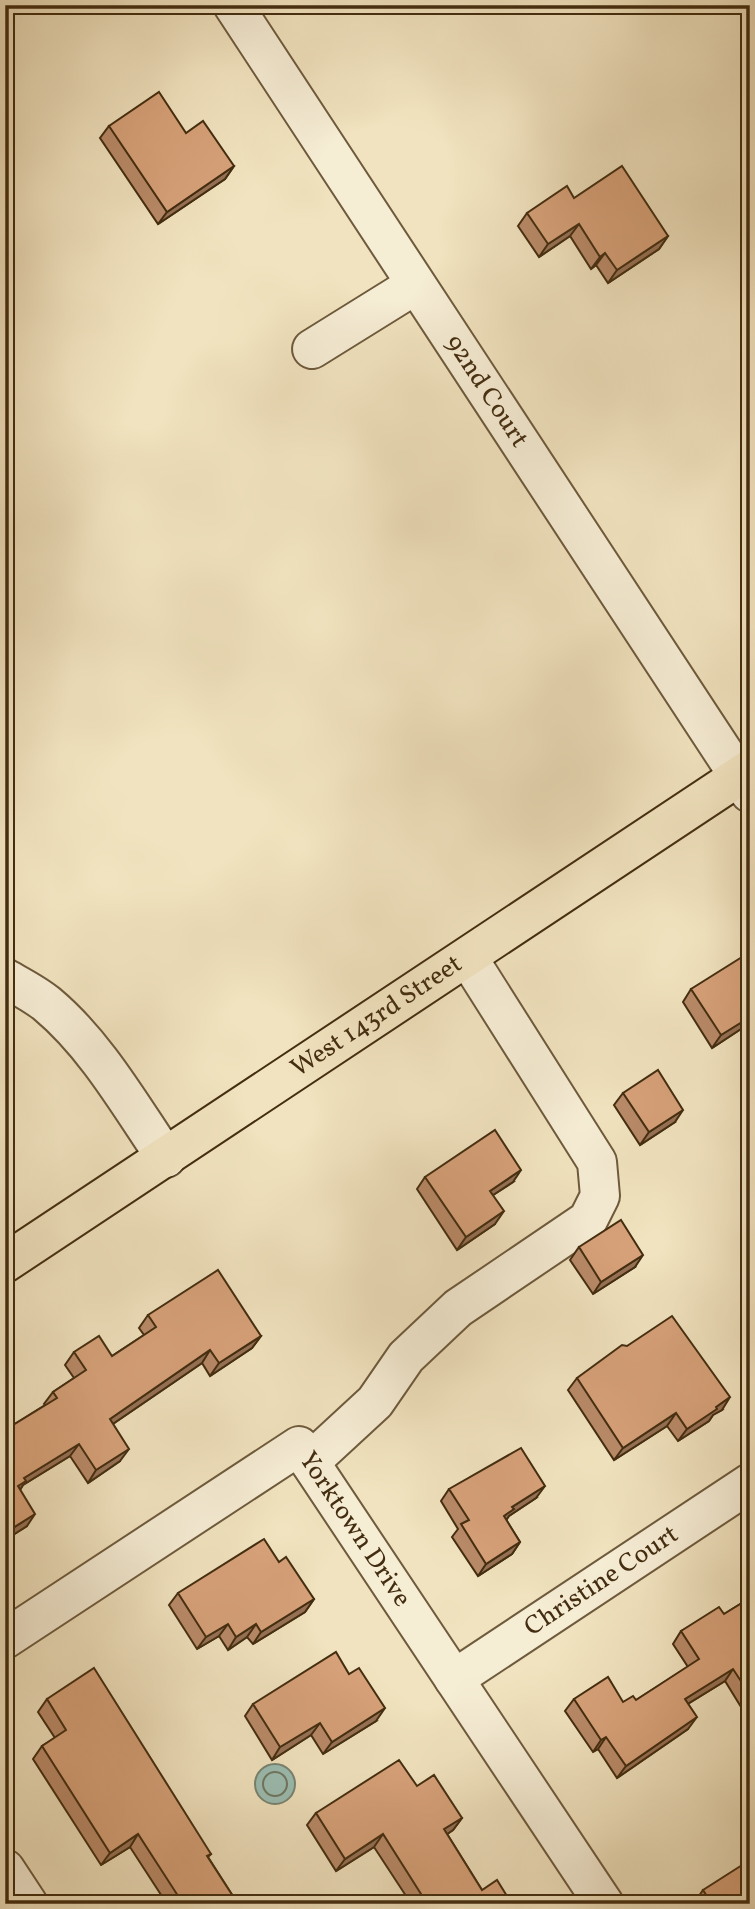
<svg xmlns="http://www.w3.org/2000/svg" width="755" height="1909" font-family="Vollkorn,serif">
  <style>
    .water { fill: #9bbeb3; stroke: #788472; stroke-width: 2 }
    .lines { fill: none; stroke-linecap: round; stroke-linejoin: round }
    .shore { stroke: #6f7662; stroke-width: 2 }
    .minor-casing { stroke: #6e5a3c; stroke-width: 42 }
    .major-casing { stroke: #432d10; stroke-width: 42 }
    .minor { stroke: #f6edd5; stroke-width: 38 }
    .major { stroke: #f1e3bf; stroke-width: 38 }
    .wall { fill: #b98a68; stroke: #432d10; stroke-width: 2 }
    .shaded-wall { fill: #967155; stroke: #432d10; stroke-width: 2 }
    .building { fill: #d7a179; stroke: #432d10; stroke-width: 2 }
    .labels { text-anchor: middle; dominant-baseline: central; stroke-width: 7; stroke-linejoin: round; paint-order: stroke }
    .street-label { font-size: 26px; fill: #432d10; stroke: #f6edd5 }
  </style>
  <rect width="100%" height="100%" fill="#f1e3bf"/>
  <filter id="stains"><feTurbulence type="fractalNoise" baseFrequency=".00286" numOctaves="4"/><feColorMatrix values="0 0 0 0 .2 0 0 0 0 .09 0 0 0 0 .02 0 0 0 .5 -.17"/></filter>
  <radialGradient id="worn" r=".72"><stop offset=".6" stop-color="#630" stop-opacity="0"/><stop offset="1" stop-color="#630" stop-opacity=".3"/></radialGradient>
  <circle class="water" cx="275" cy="1784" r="20"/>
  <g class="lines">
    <circle class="shore" cx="275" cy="1784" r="12"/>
    <g class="minor-casing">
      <g id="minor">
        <path id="s1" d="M233,5L750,793"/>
        <polyline points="312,349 415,285"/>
        <path d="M5,978C19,986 35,994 47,1004C96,1045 130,1105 166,1158"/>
        <polyline points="310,1462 375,1402 406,1357 458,1308 588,1220 600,1196 597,1162 468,958"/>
        <path id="s2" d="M5,1639L299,1446L604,1904"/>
        <path id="s3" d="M454,1679L750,1483"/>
        <polyline points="5,1869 28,1904"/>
      </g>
    </g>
    <g class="major-casing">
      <g id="major">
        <path id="s4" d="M5,1263L750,769"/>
      </g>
    </g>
    <use href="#minor" class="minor"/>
    <use href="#major" class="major"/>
  </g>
  <g class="wall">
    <polygon points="109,126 234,166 225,179 158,224 100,138"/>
    <polygon points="574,198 668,236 659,249 608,283 596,265 591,269 570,236 539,257 518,226 527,213"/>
    <polygon points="691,989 750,1023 712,1048 683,1002"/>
    <polygon points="623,1093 675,1122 640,1145 614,1105"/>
    <polygon points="425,1177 513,1182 493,1195 495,1224 457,1250 417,1189"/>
    <polygon points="579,1247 635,1267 593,1294 570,1260"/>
    <polygon points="148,1315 261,1336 252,1348 210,1376 202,1363 113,1424 120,1461 88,1483 70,1456 23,1485 20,1490 27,1526 5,1540 5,1430 45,1405 44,1404 53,1392 74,1378 65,1365 74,1352 112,1356 144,1335 139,1328"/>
    <polygon points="577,1378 722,1410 713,1415 709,1421 678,1441 667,1426 614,1460 568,1390"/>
    <polygon points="449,1489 536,1498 509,1516 506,1520 520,1542 512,1554 478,1576 452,1537 458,1529 441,1501"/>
    <polygon points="279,1562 314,1599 305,1612 253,1644 247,1637 228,1650 219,1636 197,1649 169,1605 178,1593"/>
    <polygon points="750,1598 750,1719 749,1720 725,1681 688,1704 688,1729 617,1778 598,1749 593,1752 565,1711 574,1699 623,1702 636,1700 688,1667 673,1644 681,1631 724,1614"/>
    <polygon points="47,1699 211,1854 208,1857 238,1904 167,1904 130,1847 101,1865 33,1759 42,1746 55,1738 38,1712"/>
    <polygon points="253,1704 376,1721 323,1754 311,1735 272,1760 245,1716"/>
    <polygon points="417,1786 462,1818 453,1830 447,1834 482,1890 512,1904 409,1904 410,1902 374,1847 336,1871 307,1825 316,1813"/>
    <polygon points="703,1890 750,1904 695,1904 695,1902"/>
  </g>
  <g class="shaded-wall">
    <polygon points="234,166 225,179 158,224 167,212"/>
    <polygon points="579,224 570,236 539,257 548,244"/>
    <polygon points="668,236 659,249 608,283 617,270"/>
    <polygon points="605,253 596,265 591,269 600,257"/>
    <polygon points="750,1017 750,1023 712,1048 721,1035"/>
    <polygon points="683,1110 675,1122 640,1145 649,1132"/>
    <polygon points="521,1170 513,1182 481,1203 490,1191"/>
    <polygon points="504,1211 495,1224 457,1250 466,1237"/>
    <polygon points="643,1255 635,1267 593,1294 601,1282"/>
    <polygon points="261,1336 252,1348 210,1376 219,1363"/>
    <polygon points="210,1350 202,1363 101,1432 110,1419"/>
    <polygon points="730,1397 722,1410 713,1415 709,1421 678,1441 687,1429 716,1407"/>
    <polygon points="676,1413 667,1426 614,1460 623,1448"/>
    <polygon points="79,1444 70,1456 23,1485 18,1493 9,1499 24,1478"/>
    <polygon points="129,1449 120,1461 88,1483 96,1470"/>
    <polygon points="545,1486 536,1498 509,1516 505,1522 504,1516 512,1507"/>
    <polygon points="35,1514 27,1526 5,1540 5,1533"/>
    <polygon points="520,1542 512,1554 478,1576 486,1564"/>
    <polygon points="314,1599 305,1612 253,1644 261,1632"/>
    <polygon points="228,1624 219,1636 197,1649 206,1637"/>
    <polygon points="256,1624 247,1637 228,1650 236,1637"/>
    <polygon points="733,1669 725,1681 676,1711 685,1699"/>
    <polygon points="385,1708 376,1721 323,1754 332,1742"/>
    <polygon points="697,1717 688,1729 617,1778 626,1766"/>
    <polygon points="320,1723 311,1735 272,1760 280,1747"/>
    <polygon points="606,1737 598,1749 593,1752 601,1740"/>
    <polygon points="462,1818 453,1830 436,1842 444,1829"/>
    <polygon points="138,1834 130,1847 101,1865 110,1853"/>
    <polygon points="383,1834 374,1847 336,1871 345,1859"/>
  </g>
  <g class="building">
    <polygon points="159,92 186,133 203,121 234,166 167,212 109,126"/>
    <polygon points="622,166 668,236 617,270 605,253 600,257 579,224 548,244 527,213 567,186 574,198"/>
    <polygon points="750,952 750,1017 721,1035 691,989"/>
    <polygon points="658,1070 683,1110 649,1132 623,1093"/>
    <polygon points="495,1130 521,1170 490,1191 504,1211 466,1237 425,1177"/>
    <polygon points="621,1220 643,1255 601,1282 579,1247"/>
    <polygon points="218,1270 261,1336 219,1363 210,1350 110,1419 129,1449 96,1470 79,1444 24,1478 26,1481 18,1486 35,1514 5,1533 5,1430 57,1398 53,1392 86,1370 74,1352 99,1336 112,1356 156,1327 148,1315"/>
    <polygon points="672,1316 730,1397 716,1407 717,1409 687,1429 676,1413 623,1448 577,1378 622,1345 627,1346"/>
    <polygon points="521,1448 545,1486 512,1507 514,1509 504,1516 520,1542 486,1564 461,1524 469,1520 449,1489"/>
    <polygon points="264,1539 279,1562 286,1557 314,1599 261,1632 256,1624 236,1637 228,1624 206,1637 178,1593"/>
    <polygon points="750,1598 750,1695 733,1669 685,1699 697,1717 626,1766 606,1737 601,1740 574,1699 608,1677 623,1702 633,1696 636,1700 699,1659 681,1631 719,1607 724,1614"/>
    <polygon points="336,1652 349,1674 359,1668 385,1708 332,1742 320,1723 280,1747 253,1704"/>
    <polygon points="94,1668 211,1854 207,1856 238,1904 180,1904 182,1902 138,1834 110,1853 42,1746 66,1730 47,1699"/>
    <polygon points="399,1760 417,1786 434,1775 462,1818 444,1829 482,1890 497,1880 512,1904 415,1904 412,1900 421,1894 383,1834 345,1859 316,1813"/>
    <polygon points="750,1860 750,1904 712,1904 703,1890"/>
  </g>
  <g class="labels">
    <g class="street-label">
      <text stroke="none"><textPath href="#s1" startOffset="462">92nd Court</textPath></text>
      <text stroke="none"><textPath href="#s4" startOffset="446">West 143rd Street</textPath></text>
      <text stroke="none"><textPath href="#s2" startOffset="452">Yorktown Drive</textPath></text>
      <text stroke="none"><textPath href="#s3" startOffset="177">Christine Court</textPath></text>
    </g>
  </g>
  <rect width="755" height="1909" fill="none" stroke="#f1e3bf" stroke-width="28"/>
  <rect x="7" y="7" width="741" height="1895" fill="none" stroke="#432d10" stroke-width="3.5"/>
  <rect x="14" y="14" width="727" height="1881" fill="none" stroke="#432d10" stroke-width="2"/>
  <rect width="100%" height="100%" filter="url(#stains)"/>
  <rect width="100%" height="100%" fill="url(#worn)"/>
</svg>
